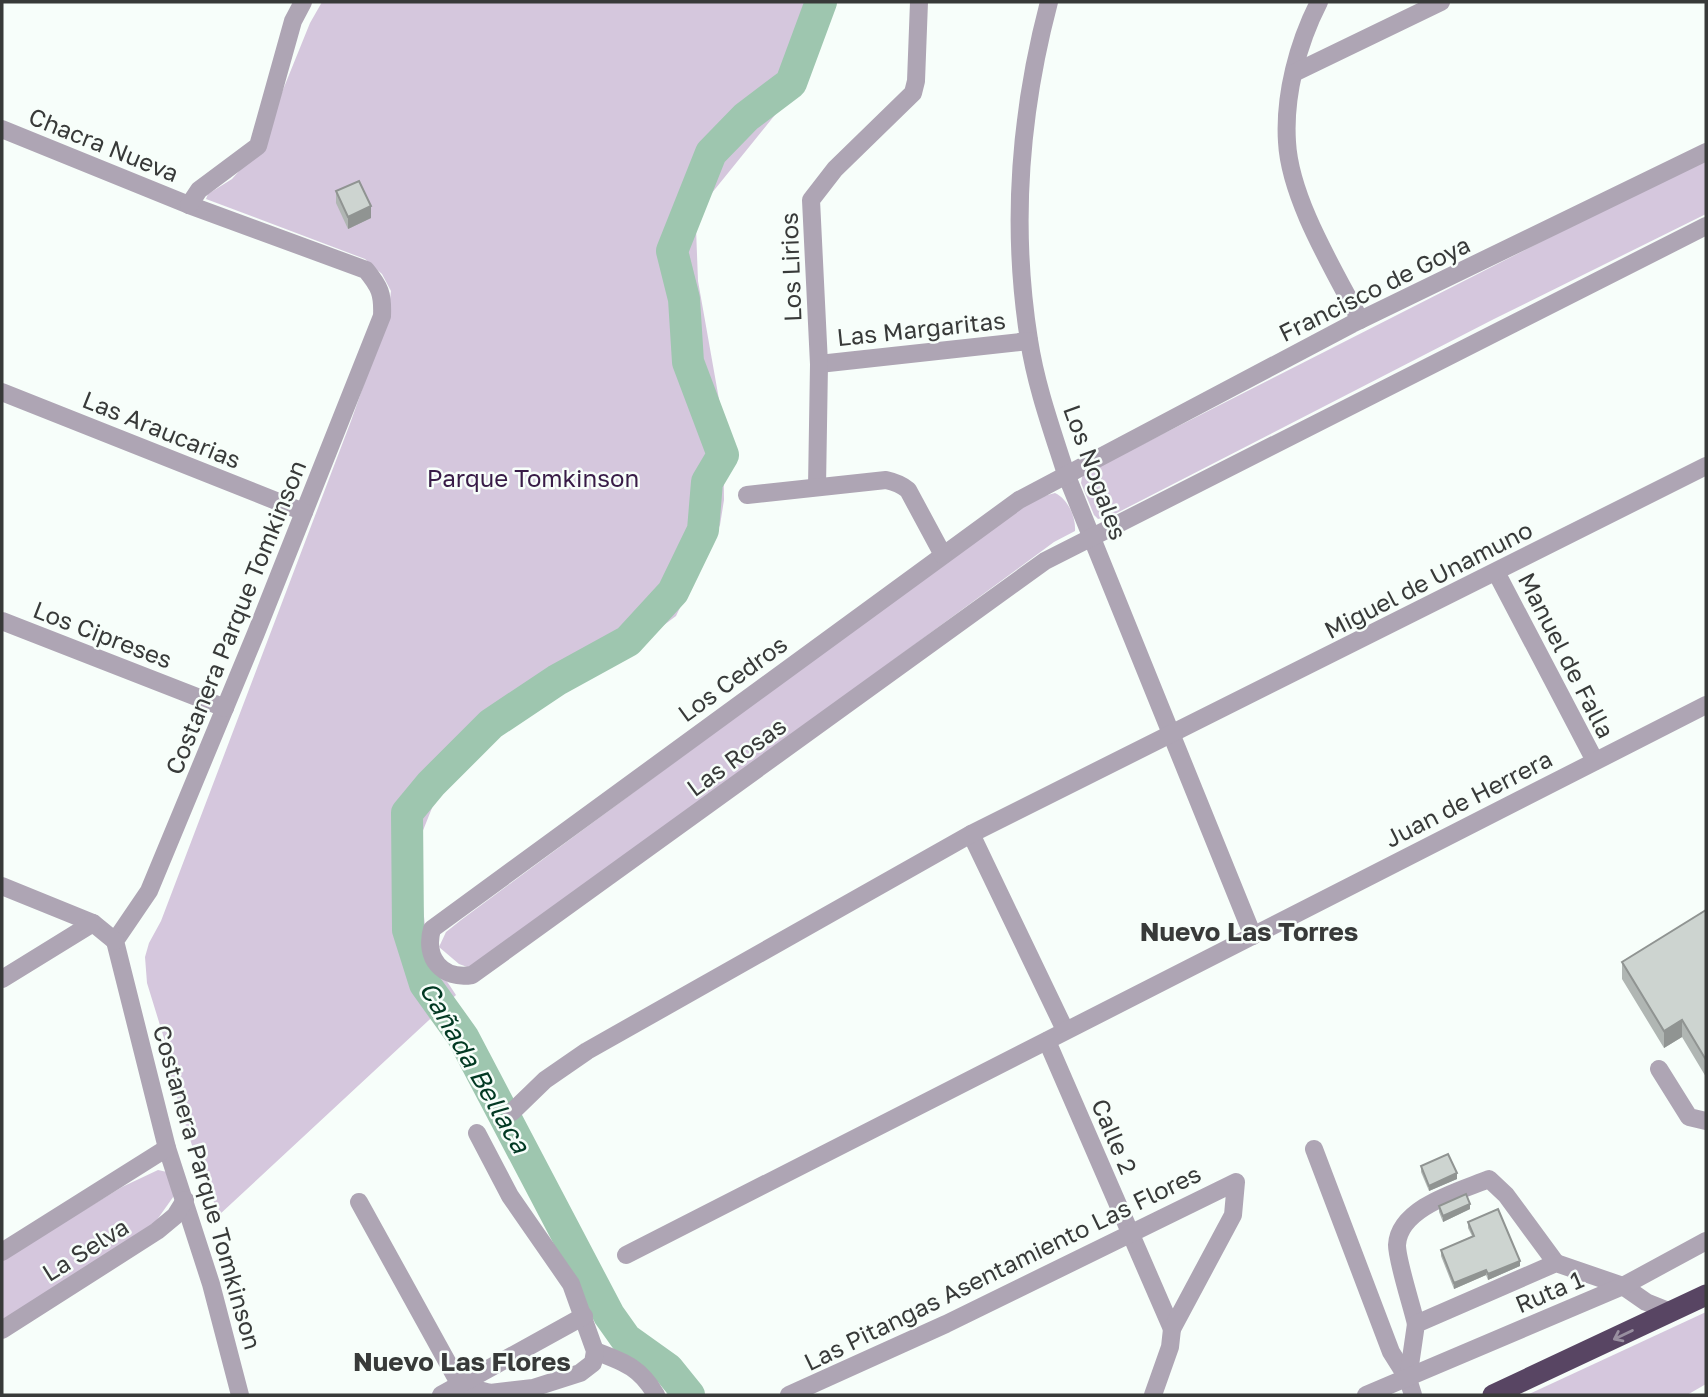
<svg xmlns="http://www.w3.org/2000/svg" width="1708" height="1397" font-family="'Golos Text',sans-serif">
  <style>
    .green { fill: #d5c7dd }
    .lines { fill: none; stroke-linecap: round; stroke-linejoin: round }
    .river { stroke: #9ec6af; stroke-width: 32 }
    .minor { stroke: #aea5b4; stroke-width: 18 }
    .highway { stroke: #584563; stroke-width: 21 }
    .wall { fill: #b0b6b3 }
    .shaded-wall { fill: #909492 }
    .building { fill: #cdd4d0; stroke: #909492; stroke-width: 2 }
    .oneway { stroke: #988f9f }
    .labels { text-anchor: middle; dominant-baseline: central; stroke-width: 5; stroke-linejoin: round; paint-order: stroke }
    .street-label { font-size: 24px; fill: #383a39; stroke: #f7fefa }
    .park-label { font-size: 24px; fill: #381b47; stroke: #f7fefa }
    .neighbourhood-label { font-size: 26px; font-weight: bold; fill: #383a39; stroke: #f7fefa }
    .water-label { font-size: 26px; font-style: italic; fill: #023923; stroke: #f7fefa }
  </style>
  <rect width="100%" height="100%" fill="#f7fefa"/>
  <g class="green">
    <polygon points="322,2 829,2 812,69 703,204 696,228 698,281 723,422 724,500 720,525 676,616 620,658 556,694 513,722 434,803 422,833 421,887 426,936 444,977 456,995 219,1215 195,1155 171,1078 167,1048 147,983 145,957 149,943 161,921 351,421 388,316 391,291 382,274 365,259 206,199 208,194 232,179 259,149 310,23"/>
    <polygon points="1706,158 1706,214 1494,319 1111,516 1098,519 1094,515 1081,483 1082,477 1086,473"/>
    <path d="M1055,493C1068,499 1076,517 1075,531L1054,542L483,962L470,968L459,964L439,947L446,932L461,920L1029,500Z"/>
    <polygon points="158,1170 167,1172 176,1193 149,1231 2,1322 2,1260 122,1187"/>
    <polygon points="1706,1312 1706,1384 1687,1395 1527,1395"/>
  </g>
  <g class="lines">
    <polyline class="river" points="689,1395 668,1369 626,1339 609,1315 463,1037 425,984 408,930 407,813 431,784 491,724 557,680 628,641 673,592 703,530 707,482 723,455 688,362 684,299 672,251 711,153 746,117 791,83 821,2"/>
    <g class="minor">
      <path d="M1049,2C1020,112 1011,227 1029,340C1036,386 1052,430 1066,474L1253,936"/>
      <path d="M1319,2C1298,43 1284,95 1287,142C1290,199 1334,270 1360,320"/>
      <polyline points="1294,73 1441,2"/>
      <path d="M2,129L189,205L366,270C380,287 383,294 382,316L256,633L149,891L115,941L167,1148L211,1284L240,1395"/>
      <path d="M1706,152L1352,324L1019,500L432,929C424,958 442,980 472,975L1045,561L1706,226"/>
      <polyline points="189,205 199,190 258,146 293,21 303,2"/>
      <polyline points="819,364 1029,341"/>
      <polyline points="2,392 304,512"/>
      <polyline points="817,487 819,364 811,200 835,169 913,93 916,81 919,2"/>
      <path d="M747,495L886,480C895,482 901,484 908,490L943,555"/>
      <polyline points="1496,572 1595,761"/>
      <polyline points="2,621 225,708"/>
      <polyline points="971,834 1065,1030"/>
      <polyline points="2,886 93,923 115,941"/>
      <polyline points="2,979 93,923"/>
      <polyline points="1047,1041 1172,1329"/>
      <polyline points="1659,1069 1689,1117 1706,1121"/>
      <polyline points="512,1112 545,1080 587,1051 971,834 1706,466"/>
      <polyline points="1314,1149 1391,1352 1408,1379 1413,1395"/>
      <polyline points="359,1202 460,1385"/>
      <polyline points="2,1252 167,1148"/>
      <polyline points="626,1255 1706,705"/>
      <path d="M1416,1324C1412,1306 1397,1261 1397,1245C1399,1207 1460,1191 1489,1179L1506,1195L1556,1263"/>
      <polyline points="2,1330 157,1231 175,1216 185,1200"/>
      <path d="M595,1351C624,1362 640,1367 656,1395"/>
      <polyline points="1408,1379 1416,1324 1556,1263 1623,1286 1646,1302 1671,1312"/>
      <polyline points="460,1385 490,1393 533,1388 580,1373 593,1363 595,1351 571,1284 510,1196 477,1133"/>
      <polyline points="441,1395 584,1316"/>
      <polyline points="789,1395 946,1324 1236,1182 1233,1215 1172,1329 1170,1347 1153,1395"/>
      <polyline points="1366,1395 1623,1286 1706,1241"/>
    </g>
    <polyline class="highway" points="1493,1395 1706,1295"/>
  </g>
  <g class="wall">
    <polygon points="336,191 371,218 348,229 336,203"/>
    <polygon points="1706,910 1706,1077 1682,1037 1664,1048 1622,979 1622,962"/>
    <polygon points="1421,1166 1457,1179 1429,1191 1421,1172"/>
    <polygon points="1439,1206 1470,1209 1443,1222 1439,1212"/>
    <polygon points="1468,1222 1520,1266 1488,1280 1486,1275 1454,1289 1441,1256 1441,1250 1472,1236 1468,1228"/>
  </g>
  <g class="shaded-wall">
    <polygon points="371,206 371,218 348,229 348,217"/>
    <polygon points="1682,1020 1682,1037 1664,1048 1664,1031"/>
    <polygon points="1457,1173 1457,1179 1429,1191 1429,1186"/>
    <polygon points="1470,1204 1470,1209 1443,1222 1443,1216"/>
    <polygon points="1520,1261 1520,1266 1488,1280 1488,1274"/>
    <polygon points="1486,1270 1486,1275 1454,1289 1454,1283"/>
  </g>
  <g class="building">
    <polygon points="359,181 371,206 348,217 336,191"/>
    <polygon points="1706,910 1706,1060 1682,1020 1664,1031 1622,962"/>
    <polygon points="1448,1154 1457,1173 1429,1186 1421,1166"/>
    <polygon points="1466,1194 1470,1204 1443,1216 1439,1206"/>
    <polygon points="1498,1209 1520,1261 1488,1274 1486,1270 1454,1283 1441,1250 1474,1236 1468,1222"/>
  </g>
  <defs><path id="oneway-shaft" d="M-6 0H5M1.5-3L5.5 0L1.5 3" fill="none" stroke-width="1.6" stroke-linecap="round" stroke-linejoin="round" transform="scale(1.75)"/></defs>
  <use class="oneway" href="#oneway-shaft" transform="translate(1623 1335) rotate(154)"/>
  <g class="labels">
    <g class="street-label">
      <text transform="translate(104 144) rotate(22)">Chacra Nueva</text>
      <text transform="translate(790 267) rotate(-92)">Los Lirios</text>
      <text transform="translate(1374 288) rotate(-26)">Francisco de Goya</text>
      <text transform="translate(921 328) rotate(-6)">Las Margaritas</text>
      <text transform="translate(162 429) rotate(22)">Las Araucarias</text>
      <text transform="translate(1096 472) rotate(70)">Los Nogales</text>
      <text transform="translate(1428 579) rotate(-27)">Miguel de Unamuno</text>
      <text transform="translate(235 617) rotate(-68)">Costanera Parque Tomkinson</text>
      <text transform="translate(103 634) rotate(21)">Los Cipreses</text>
      <text transform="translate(1567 655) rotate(63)">Manuel de Falla</text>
      <text transform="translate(732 678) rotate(-36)">Los Cedros</text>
      <text transform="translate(736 756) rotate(-36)">Las Rosas</text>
      <text transform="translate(1468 798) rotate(-27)">Juan de Herrera</text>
      <text transform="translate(1115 1136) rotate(67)">Calle 2</text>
      <text transform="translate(208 1187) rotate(74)">Costanera Parque Tomkinson</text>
      <text transform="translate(85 1249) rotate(-32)">La Selva</text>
      <text transform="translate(1002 1267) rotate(-26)">Las Pitangas Asentamiento Las Flores</text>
      <text transform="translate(1549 1291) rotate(-23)">Ruta 1</text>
    </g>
    <g class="park-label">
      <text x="533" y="477">Parque Tomkinson</text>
    </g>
    <g class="neighbourhood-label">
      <text x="1249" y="931">Nuevo Las Torres</text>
      <text x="462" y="1361">Nuevo Las Flores</text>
    </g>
    <g class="water-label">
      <text transform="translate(475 1067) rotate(60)">Cañada Bellaca</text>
    </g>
  </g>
  <rect width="1708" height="1397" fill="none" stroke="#383a39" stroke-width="7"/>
</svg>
